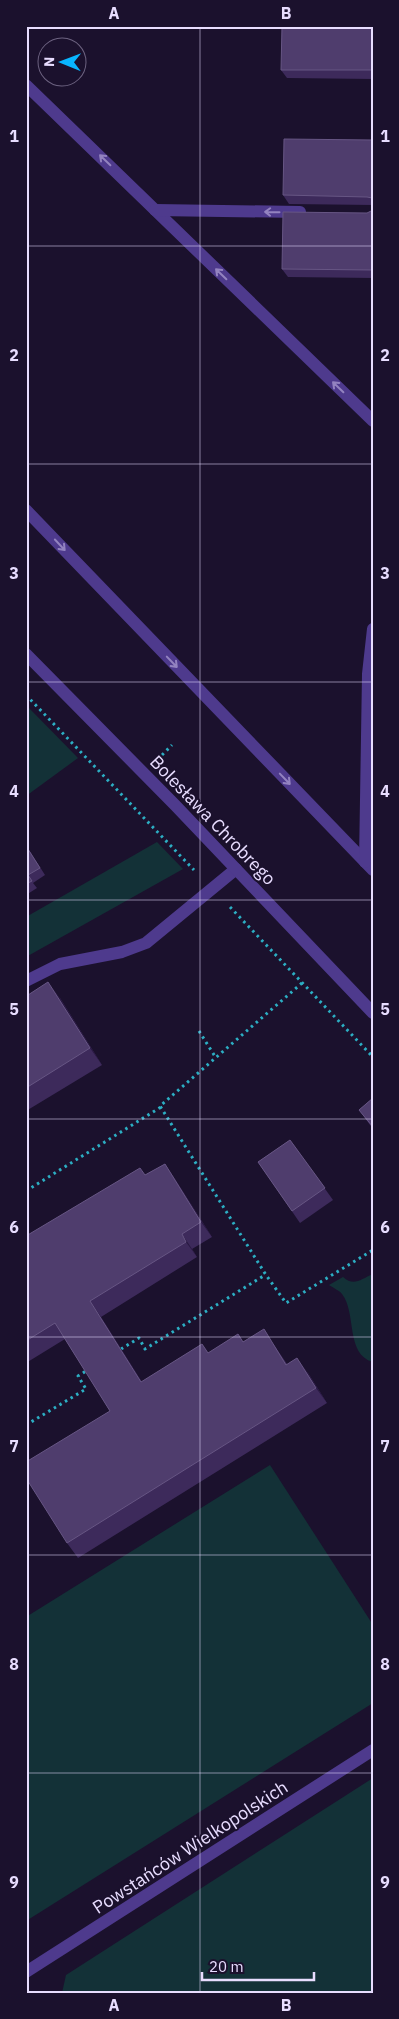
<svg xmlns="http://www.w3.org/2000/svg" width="399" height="2019" font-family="'IBM Plex Sans',sans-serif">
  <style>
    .green { fill: #133137 }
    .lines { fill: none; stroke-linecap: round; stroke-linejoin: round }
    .path { stroke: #2caec3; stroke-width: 3; stroke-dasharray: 2.5 4; stroke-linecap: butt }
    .service { stroke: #4e3a8d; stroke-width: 12 }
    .minor { stroke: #4e3a8d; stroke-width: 12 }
    .tertiary { stroke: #4e3a8d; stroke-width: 12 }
    .wall { fill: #3d2a5b }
    .shaded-wall { fill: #281841 }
    .building { fill: #4f3d6d; stroke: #675684 }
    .oneway { stroke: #9383c0 }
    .grid { fill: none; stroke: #e8ddff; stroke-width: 1; stroke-opacity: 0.55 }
    .labels { text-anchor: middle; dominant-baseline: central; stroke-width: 4; stroke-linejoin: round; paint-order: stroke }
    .street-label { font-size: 18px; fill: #e8ddff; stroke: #1b112d }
    .neatline { fill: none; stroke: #e8ddff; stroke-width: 2 }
    .grid-label { font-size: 16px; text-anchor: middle; font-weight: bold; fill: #e8ddff }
  </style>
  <rect width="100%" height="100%" fill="#1b112d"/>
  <g class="green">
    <polygon points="26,705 78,758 26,796"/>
    <polygon points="157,842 183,869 26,957 26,917"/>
    <path d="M373,1274V1362C345,1354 357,1313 342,1294C339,1290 333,1288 329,1285L343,1277C354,1287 361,1279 373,1274Z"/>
    <polygon points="270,1465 373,1625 373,1703 26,1921 26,1617"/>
    <polygon points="373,1778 373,1993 62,1993 66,1975"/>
  </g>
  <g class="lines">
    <g class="path">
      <polyline points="26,695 194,870"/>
      <polyline points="162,755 172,745"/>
      <polyline points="230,907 373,1057"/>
      <polyline points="302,983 160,1106 266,1275 286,1303 373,1250"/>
      <polyline points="199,1031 216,1058"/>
      <polyline points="26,1191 161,1107"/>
      <polyline points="121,1349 139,1338 145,1349 265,1275"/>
      <polyline points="26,1425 86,1389 78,1376 86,1371"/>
    </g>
    <g class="service">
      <polyline points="26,85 373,421"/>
      <polyline points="155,210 300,212"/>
      <polyline points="26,510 373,870"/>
      <polyline points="365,862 368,674 373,629"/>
      <polyline points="26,981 60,964 122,952 146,943 236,869"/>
    </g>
    <polyline class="minor" points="26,1972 373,1750"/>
    <polyline class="tertiary" points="26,654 175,805 373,1013"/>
  </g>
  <g class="wall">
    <polygon points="373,26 373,79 287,78 281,70"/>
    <polygon points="373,140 373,205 289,204 283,195"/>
    <polygon points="373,210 373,278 288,277 282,269"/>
    <polygon points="26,845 45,875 33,883 37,888 26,895"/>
    <polygon points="26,991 29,994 60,998 102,1065 26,1111"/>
    <polygon points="373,1098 373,1129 359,1110"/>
    <polygon points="290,1140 333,1200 300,1223 258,1162"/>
    <polygon points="165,1164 175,1179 212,1237 192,1249 197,1257 101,1317 142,1382 208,1353 244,1341 274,1345 287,1364 308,1373 327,1403 78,1558 67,1543 110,1411 65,1339 26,1363 26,1236 145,1175"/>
  </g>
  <g class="shaded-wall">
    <polygon points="48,982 60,998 102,1065 90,1048"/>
    <polygon points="165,1164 175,1179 212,1237 201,1222"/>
    <polygon points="182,1234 192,1249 197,1257 186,1242"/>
    <polygon points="90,1301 101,1317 152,1398 141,1382"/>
    <polygon points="297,1358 308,1373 327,1403 316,1388"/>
  </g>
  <g class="building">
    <polygon points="282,26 373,26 373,70 281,70"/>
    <polygon points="284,139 373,140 373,200 372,198 367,197 283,195"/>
    <polygon points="373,210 373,270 282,269 283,212 367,213"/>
    <polygon points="26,846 40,868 28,875 32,881 26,884"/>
    <polygon points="48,982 90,1048 26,1088 26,992 28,995"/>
    <polygon points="373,1098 373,1127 359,1110"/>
    <polygon points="290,1140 325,1188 292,1211 258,1162"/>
    <polygon points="165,1164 201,1222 182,1234 186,1242 90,1301 141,1382 202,1344 208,1353 238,1334 243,1342 264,1329 286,1365 297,1358 316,1388 67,1543 26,1478 26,1462 110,1411 55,1323 26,1341 26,1236 140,1168 145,1175"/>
  </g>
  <defs><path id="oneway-shaft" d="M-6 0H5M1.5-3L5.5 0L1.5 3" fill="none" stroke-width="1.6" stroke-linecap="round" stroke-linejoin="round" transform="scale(1.25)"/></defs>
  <g class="oneway">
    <use href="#oneway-shaft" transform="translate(105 160) rotate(-136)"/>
    <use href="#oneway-shaft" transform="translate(272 212) rotate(-179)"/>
    <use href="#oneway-shaft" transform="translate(221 274) rotate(-136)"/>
    <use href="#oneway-shaft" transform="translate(338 387) rotate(-136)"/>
    <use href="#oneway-shaft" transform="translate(60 545) rotate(47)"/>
    <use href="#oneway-shaft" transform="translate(172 662) rotate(46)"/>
    <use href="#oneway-shaft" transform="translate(285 779) rotate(46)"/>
  </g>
  <path class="grid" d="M200,26V1993M26,246H373M26,464H373M26,682H373M26,900H373M26,1119H373M26,1337H373M26,1555H373M26,1773H373"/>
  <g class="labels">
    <g class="street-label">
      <text transform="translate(213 820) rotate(46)">Bolesława Chrobrego</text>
      <text transform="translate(190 1847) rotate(-33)">Powstańców Wielkopolskich</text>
    </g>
  </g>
  <rect width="399" height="2019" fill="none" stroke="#1b112d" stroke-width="55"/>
  <g transform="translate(62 62) rotate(271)"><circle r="24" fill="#1b112d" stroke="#6d6381"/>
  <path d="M0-4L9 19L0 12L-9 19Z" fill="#09b5ff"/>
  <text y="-8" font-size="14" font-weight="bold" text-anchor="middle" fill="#e8ddff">N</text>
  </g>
  <path d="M202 1972v8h112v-8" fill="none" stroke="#e8ddff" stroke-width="2.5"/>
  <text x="209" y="1972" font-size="15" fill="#e8ddff" stroke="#1b112d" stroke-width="4" paint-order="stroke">20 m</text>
  <rect x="28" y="28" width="344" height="1964" class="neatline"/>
  <g class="grid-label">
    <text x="114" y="19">A</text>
    <text x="286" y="19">B</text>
    <text x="14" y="142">1</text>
    <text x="385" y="142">1</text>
    <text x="14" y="361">2</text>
    <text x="385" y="361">2</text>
    <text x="14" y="579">3</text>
    <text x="385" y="579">3</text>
    <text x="14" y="797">4</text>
    <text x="385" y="797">4</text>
    <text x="14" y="1015">5</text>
    <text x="385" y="1015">5</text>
    <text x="14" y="1233">6</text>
    <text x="385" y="1233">6</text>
    <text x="14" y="1452">7</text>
    <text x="385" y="1452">7</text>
    <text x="14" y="1670">8</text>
    <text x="385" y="1670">8</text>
    <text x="14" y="1888">9</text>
    <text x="385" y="1888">9</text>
    <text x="114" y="2011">A</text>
    <text x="286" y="2011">B</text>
  </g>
</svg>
